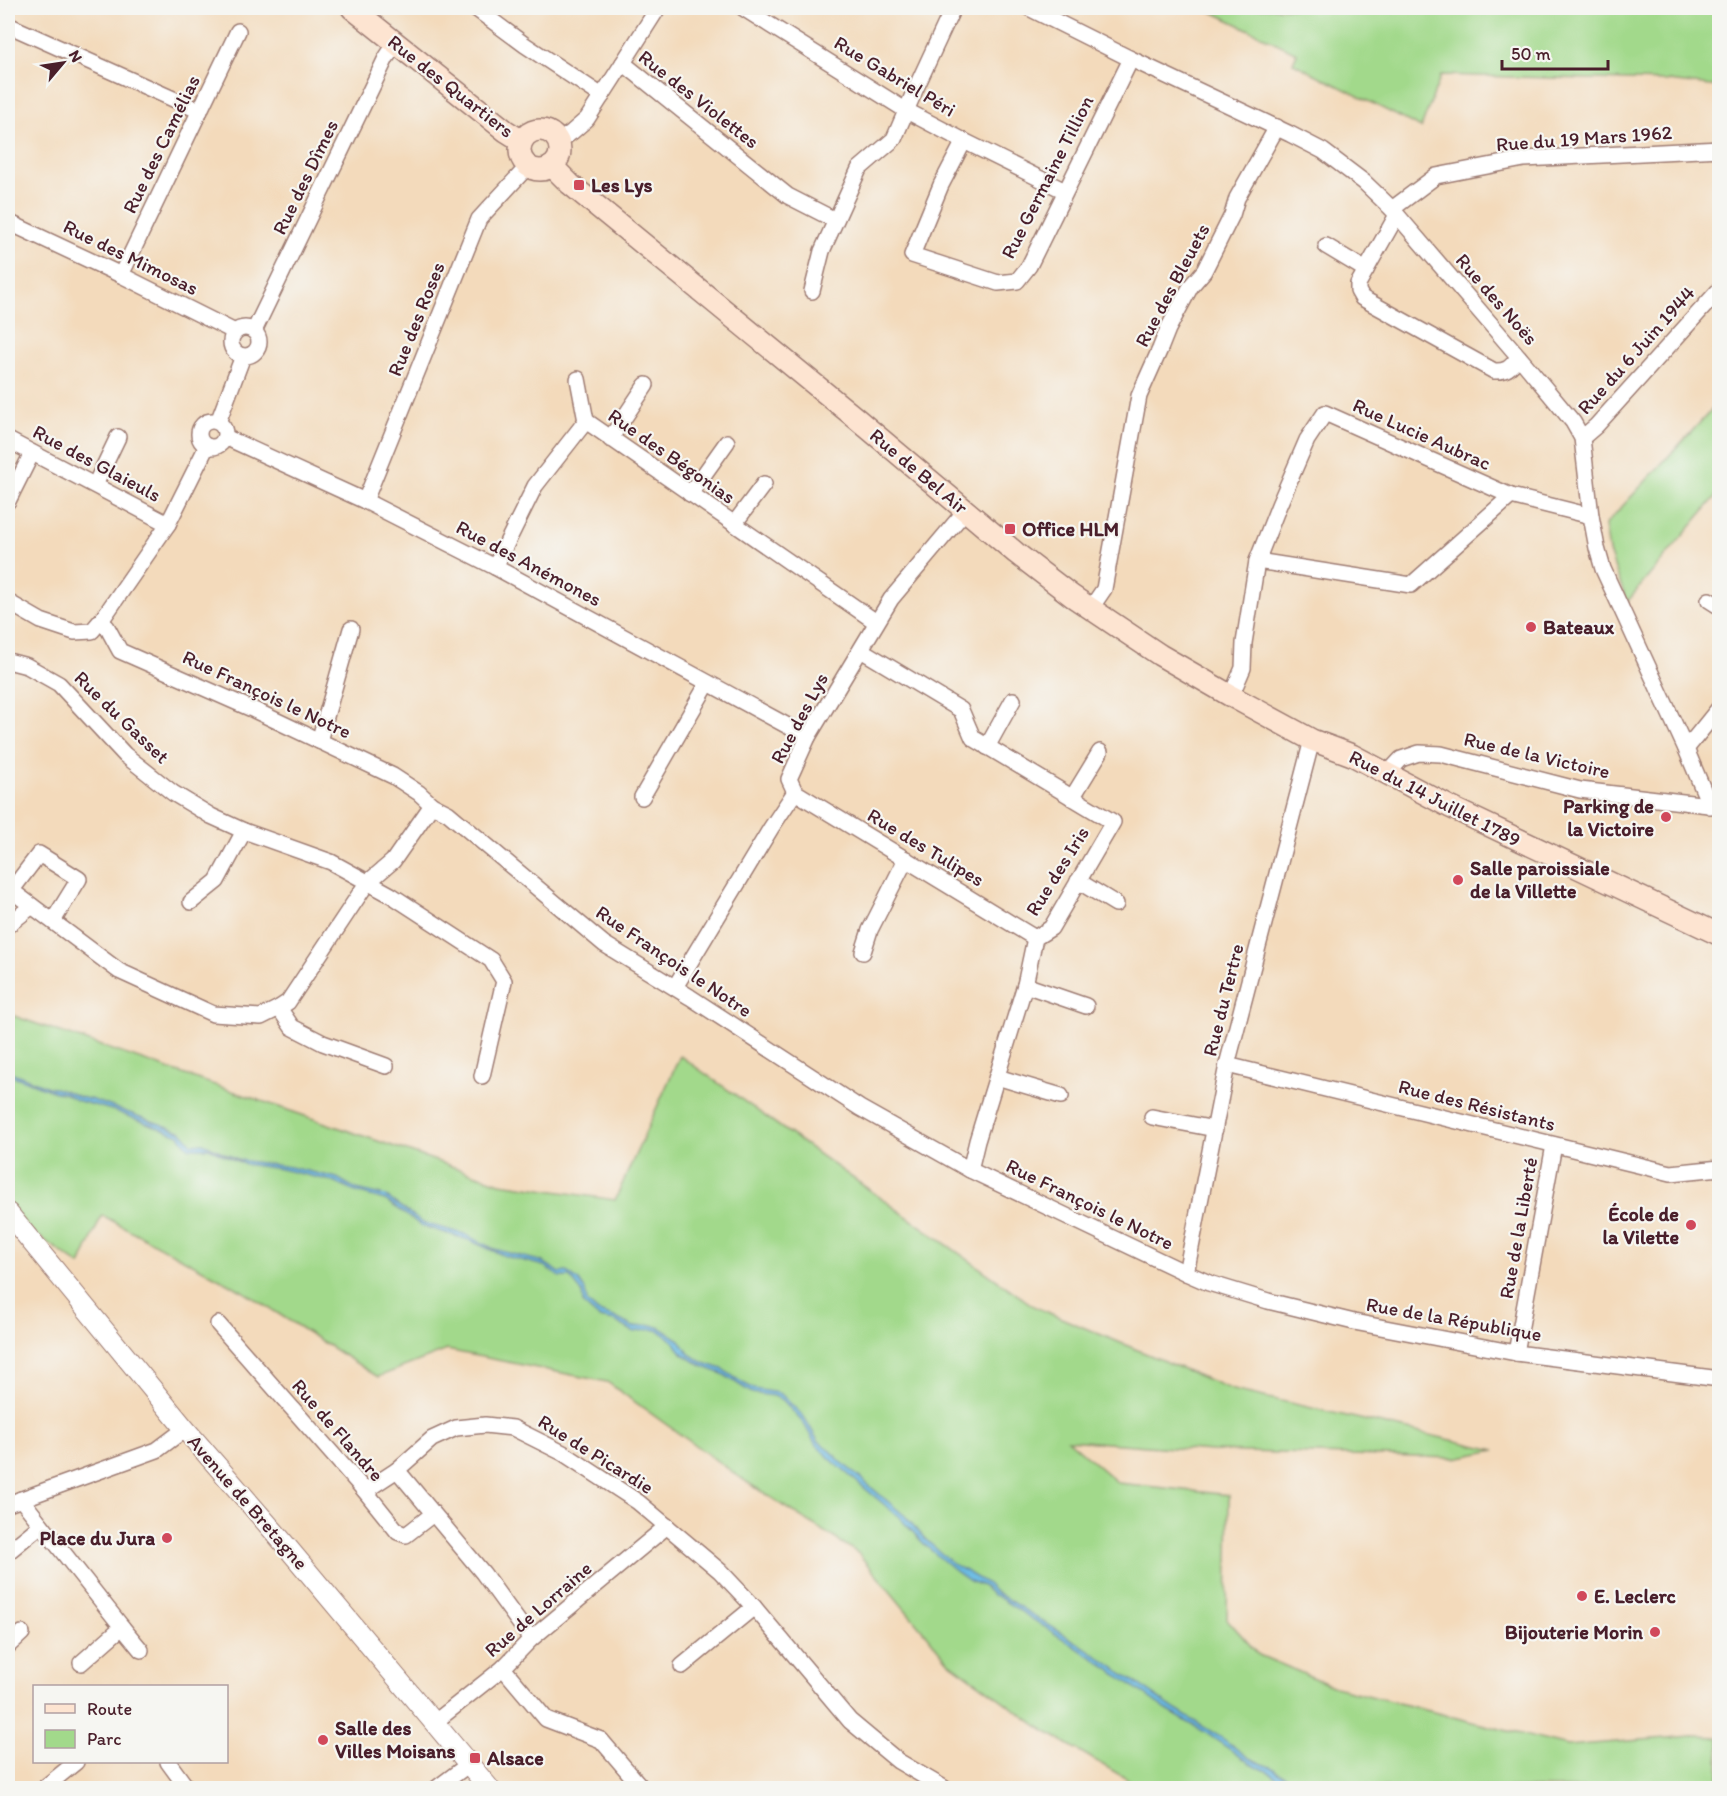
<svg xmlns="http://www.w3.org/2000/svg" width="1727" height="1796" font-family="Itim,sans-serif">
  <style>
    .green { fill: #a2d98b; stroke: #767c5b; stroke-width: 1.5 }
    .water { fill: #68bce4; stroke: #596e88; stroke-width: 1.5 }
    .lines { fill: none; stroke-linecap: round; stroke-linejoin: round }
    .minor-casing { stroke: #9e7c73; stroke-width: 18 }
    .tertiary-casing { stroke: #9e7c73; stroke-width: 22 }
    .secondary-casing { stroke: #9e7c73; stroke-width: 24 }
    .minor { stroke: #fff; stroke-width: 15 }
    .tertiary { stroke: #fff; stroke-width: 20 }
    .secondary { stroke: #fde4d1; stroke-width: 21 }
    .poi-dot { fill: #d1495b; stroke: #f6f6f2; stroke-width: 2 }
    .labels { text-anchor: middle; dominant-baseline: central; stroke-width: 4.5; stroke-linejoin: round; paint-order: stroke }
    .street-label { font-size: 20px; fill: #4a1f2b; stroke: #f6f6f2 }
    .poi-label { font-size: 20px; font-weight: bold; fill: #4a1f2b; stroke: #f6f6f2; text-anchor: start }
  </style>
  <rect width="100%" height="100%" fill="#f6f6f2"/>
  <filter id="ink" filterUnits="userSpaceOnUse"><feTurbulence type="fractalNoise" baseFrequency=".0167" numOctaves="2"/><feDisplacementMap in="SourceGraphic" scale="12" xChannelSelector="R" yChannelSelector="G"/><feConvolveMatrix kernelMatrix="1 2 1 2 8 2 1 2 1" color-interpolation-filters="sRGB"/></filter>
  <filter id="wash" filterUnits="userSpaceOnUse"><feTurbulence type="fractalNoise" baseFrequency=".008" numOctaves="4" result="noise"/><feDisplacementMap in="SourceGraphic" scale="24" xChannelSelector="R" yChannelSelector="G"/><feGaussianBlur stdDeviation="1.35" result="paint"/><feColorMatrix in="noise" values="0 0 0 0 0 0 0 0 0 0 0 0 0 0 0 0 0 1.4 0 .05"/><feComposite in="paint" operator="in"/></filter>
  <g filter="url(#wash)">
    <rect width="100%" height="100%" fill="#f3dabb"/>
    <g class="green">
      <polygon points="1204,8 1719,8 1719,87 1668,81 1441,75 1421,128 1293,63 1297,53"/>
      <polygon points="1719,402 1719,493 1627,602 1609,552 1605,525"/>
      <polygon points="8,1014 500,1183 615,1200 680,1056 1035,1307 1233,1390 1495,1450 1455,1458 1212,1451 1068,1440 1118,1483 1229,1495 1227,1619 1259,1655 1335,1687 1567,1746 1692,1736 1719,1737 1719,1788 1142,1788 1042,1729 949,1662 858,1553 745,1481 607,1382 447,1350 378,1377 244,1292 102,1215 80,1265 8,1215"/>
    </g>
    <polygon class="water" points="8,1071 48,1087 64,1090 79,1097 93,1100 182,1132 192,1144 203,1143 239,1160 290,1167 337,1178 356,1189 385,1196 423,1223 464,1234 494,1249 543,1262 560,1273 567,1272 579,1281 585,1290 587,1302 598,1312 614,1317 633,1327 652,1325 661,1328 680,1340 689,1354 704,1363 722,1369 743,1383 754,1389 778,1393 782,1395 804,1417 818,1441 832,1452 840,1461 905,1516 925,1539 953,1564 986,1583 994,1591 1084,1647 1176,1710 1222,1738 1249,1758 1274,1769 1303,1788 1294,1788 1273,1774 1250,1763 1203,1731 1167,1710 1093,1658 997,1596 993,1595 983,1586 970,1581 957,1572 926,1546 898,1516 837,1465 816,1445 804,1424 783,1400 774,1396 752,1393 723,1374 704,1367 683,1354 674,1342 660,1331 652,1329 634,1332 615,1321 599,1318 583,1304 582,1292 570,1277 560,1277 544,1266 505,1256 469,1240 422,1226 385,1200 353,1191 332,1181 281,1169 244,1164 209,1148 191,1148 187,1146 179,1135 112,1110 76,1100 64,1093 55,1092 8,1074"/>
  </g>
  <g filter="url(#ink)">
    <g class="lines">
      <g class="minor-casing">
        <g id="minor">
          <polyline points="475,8 525,45 602,96"/>
          <polyline points="743,8 907,111 964,141"/>
          <polyline points="1029,8 1131,59 1290,134 1323,151 1364,182 1392,209 1525,364 1573,422 1582,438 1591,516 1597,548 1603,569 1686,749 1710,806"/>
          <polyline points="8,25 200,111"/>
          <polyline points="623,63 658,8"/>
          <polyline points="558,142 572,132 587,119 623,63 788,196 835,220"/>
          <polyline points="1065,191 964,141 941,185 912,255 998,283 1017,281 1029,266 1131,59"/>
          <polyline points="1392,209 1436,176 1524,159 1720,149"/>
          <path d="M1397,215L1358,284V291L1362,298L1494,371C1508,372 1511,366 1519,357"/>
          <polyline points="8,222 121,275 235,332"/>
          <polyline points="1326,246 1366,270"/>
          <polyline points="121,275 238,31"/>
          <polyline points="812,291 822,251 859,169 894,139 915,90 953,8"/>
          <circle cx="245" cy="342" r="14"/>
          <polyline points="254,331 386,58 396,43"/>
          <polyline points="578,379 586,421"/>
          <circle cx="212" cy="434" r="13"/>
          <polyline points="218,422 243,356"/>
          <polyline points="225,437 365,501 495,567 808,737"/>
          <polyline points="1582,438 1596,426 1720,289"/>
          <polyline points="610,439 646,385"/>
          <polyline points="8,440 168,524"/>
          <polyline points="95,485 118,437"/>
          <polyline points="690,494 727,442"/>
          <polyline points="8,501 32,453"/>
          <polyline points="365,501 479,219 528,166"/>
          <polyline points="734,524 764,484"/>
          <polyline points="1257,561 1411,585 1511,496"/>
          <polyline points="495,567 535,486 586,421 876,622"/>
          <polyline points="1709,600 1720,607"/>
          <polyline points="8,602 41,621 74,632 92,631 103,618 168,524 207,446"/>
          <polyline points="1091,608 1104,589 1139,396 1160,349 1168,329 1191,286 1204,271 1232,215 1237,198 1277,127"/>
          <polyline points="101,621 107,627 120,651 254,710 393,776 419,793 432,805 448,813 604,944 690,997 860,1108 970,1170 1186,1273 1209,1283 1268,1301 1354,1322 1516,1353 1720,1379"/>
          <polyline points="861,650 961,710 973,738 1113,822 1051,928 1035,938 1025,985 977,1141 970,1170"/>
          <polyline points="8,661 27,666 59,684 125,755 173,793 211,816 244,831 331,862 391,895 491,960 504,981 482,1076"/>
          <polyline points="1231,696 1243,668 1244,643 1257,561 1279,505 1307,440 1325,413 1511,496 1591,516"/>
          <polyline points="319,741 351,629"/>
          <polyline points="987,747 1013,700"/>
          <polyline points="1686,749 1720,707"/>
          <polyline points="1388,773 1401,759 1419,753 1441,754 1580,790 1717,806"/>
          <polyline points="795,792 789,779 808,737 891,599 966,510"/>
          <polyline points="795,792 1035,938"/>
          <polyline points="642,797 708,683"/>
          <polyline points="1072,798 1100,752"/>
          <polyline points="1078,881 1116,904"/>
          <polyline points="8,888 119,971 213,1014 261,1017 279,1008 292,1027 323,1043 386,1066"/>
          <polyline points="11,891 39,854 79,879 53,921"/>
          <polyline points="191,902 217,881 244,831"/>
          <polyline points="8,925 32,906"/>
          <polyline points="863,952 870,930 906,859"/>
          <polyline points="1025,985 1086,1006"/>
          <polyline points="675,987 771,828 795,792"/>
          <polyline points="279,1008 288,1002 367,883 393,861 432,805"/>
          <polyline points="1227,1065 1671,1173 1720,1168"/>
          <polyline points="997,1077 1061,1096"/>
          <polyline points="1152,1117 1215,1129"/>
          <polyline points="1186,1273 1227,1065 1312,740"/>
          <polyline points="218,1324 365,1491 398,1532 406,1535 433,1514"/>
          <polyline points="1516,1353 1554,1145"/>
          <polyline points="397,1470 483,1573 531,1639"/>
          <polyline points="365,1491 397,1470 432,1439 456,1428 485,1425 513,1428 563,1453 638,1502 720,1571 754,1607 850,1721 898,1761 944,1788"/>
          <polyline points="21,1499 122,1627 81,1663"/>
          <polyline points="8,1504 157,1450 185,1429"/>
          <polyline points="8,1552 41,1525"/>
          <polyline points="122,1627 141,1650"/>
          <polyline points="8,1646 22,1633"/>
          <polyline points="682,1666 754,1607"/>
          <polyline points="503,1668 546,1719 601,1740 642,1788"/>
          <polyline points="435,1722 503,1668 531,1639 667,1526"/>
          <polyline points="168,1762 187,1788"/>
          <polyline points="44,1788 76,1762"/>
          <polyline points="437,1788 469,1764"/>
        </g>
      </g>
      <g class="tertiary-casing">
        <polyline id="tertiary" points="8,1213 185,1429 277,1535 489,1788"/>
      </g>
      <g class="secondary-casing">
        <g id="secondary">
          <polyline points="352,8 506,131 522,141"/>
          <circle cx="540" cy="150" r="20"/>
          <polyline points="552,166 570,184 857,419 1016,553 1072,596 1160,655 1231,696 1312,740 1352,755 1450,807 1720,935"/>
        </g>
      </g>
      <use href="#minor" class="minor"/>
      <use href="#tertiary" class="tertiary"/>
      <use href="#secondary" class="secondary"/>
    </g>
  </g>
  <g class="poi-dot">
    <rect x="573" y="179" width="12" height="12" rx="3"/>
    <rect x="1004" y="523" width="12" height="12" rx="3"/>
    <circle cx="1531" cy="627" r="6"/>
    <circle cx="1666" cy="817" r="6"/>
    <circle cx="1458" cy="880" r="6"/>
    <circle cx="1691" cy="1225" r="6"/>
    <circle cx="167" cy="1538" r="6"/>
    <circle cx="1582" cy="1596" r="6"/>
    <circle cx="1655" cy="1632" r="6"/>
    <circle cx="323" cy="1740" r="6"/>
    <rect x="469" y="1752" width="12" height="12" rx="3"/>
  </g>
  <g class="labels">
    <g class="street-label">
      <text transform="translate(895 76) rotate(31)">Rue Gabriel Péri</text>
      <text transform="translate(451 86) rotate(38)">Rue des Quartiers</text>
      <text transform="translate(699 99) rotate(38)">Rue des Violettes</text>
      <text transform="translate(1584 138) rotate(-4)">Rue du 19 Mars 1962</text>
      <text transform="translate(161 144) rotate(-64)">Rue des Camélias</text>
      <text transform="translate(305 177) rotate(-64)">Rue des Dîmes</text>
      <text transform="translate(1047 177) rotate(-63)">Rue Germaine Tillion</text>
      <text transform="translate(131 257) rotate(26)">Rue des Mimosas</text>
      <text transform="translate(1172 285) rotate(-62)">Rue des Bleuets</text>
      <text transform="translate(1497 299) rotate(49)">Rue des Noës</text>
      <text transform="translate(416 319) rotate(-68)">Rue des Roses</text>
      <text transform="translate(1636 350) rotate(-48)">Rue du 6 Juin 1944</text>
      <text transform="translate(1422 434) rotate(24)">Rue Lucie Aubrac</text>
      <text transform="translate(672 456) rotate(35)">Rue des Bégonias</text>
      <text transform="translate(97 463) rotate(28)">Rue des Glaieuls</text>
      <text transform="translate(919 471) rotate(40)">Rue de Bel Air</text>
      <text transform="translate(529 563) rotate(28)">Rue des Anémones</text>
      <text transform="translate(267 694) rotate(25)">Rue François le Notre</text>
      <text transform="translate(122 717) rotate(44)">Rue du Gasset</text>
      <text transform="translate(799 718) rotate(-62)">Rue des Lys</text>
      <text transform="translate(1537 755) rotate(13)">Rue de la Victoire</text>
      <text transform="translate(1435 798) rotate(27)">Rue du 14 Juillet 1789</text>
      <text transform="translate(926 847) rotate(31)">Rue des Tulipes</text>
      <text transform="translate(1057 871) rotate(-58)">Rue des Iris</text>
      <text transform="translate(674 961) rotate(34)">Rue François le Notre</text>
      <text transform="translate(1223 1000) rotate(-76)">Rue du Tertre</text>
      <text transform="translate(1477 1105) rotate(14)">Rue des Résistants</text>
      <text transform="translate(1090 1204) rotate(26)">Rue François le Notre</text>
      <text transform="translate(1518 1228) rotate(-80)">Rue de la Liberté</text>
      <text transform="translate(1454 1319) rotate(10)">Rue de la République</text>
      <text transform="translate(338 1430) rotate(49)">Rue de Flandre</text>
      <text transform="translate(596 1454) rotate(32)">Rue de Picardie</text>
      <text transform="translate(248 1502) rotate(49)">Avenue de Bretagne</text>
      <text transform="translate(538 1609) rotate(-41)">Rue de Lorraine</text>
    </g>
    <g class="poi-label">
      <text x="591" y="185">Les Lys</text>
      <text x="1022" y="529">Office HLM</text>
      <text x="1543" y="627">Bateaux</text>
      <text x="1654" y="806" text-anchor="end">Parking de<tspan x="1654" dy="23">la Victoire</tspan></text>
      <text x="1470" y="868">Salle paroissiale<tspan x="1470" dy="23">de la Villette</tspan></text>
      <text x="1679" y="1214" text-anchor="end">École de<tspan x="1679" dy="23">la Vilette</tspan></text>
      <text x="155" y="1538" text-anchor="end">Place du Jura</text>
      <text x="1594" y="1596">E. Leclerc</text>
      <text x="1643" y="1632" text-anchor="end">Bijouterie Morin</text>
      <text x="335" y="1728">Salle des<tspan x="335" dy="23">Villes Moisans</tspan></text>
      <text x="487" y="1758">Alsace</text>
    </g>
  </g>
  <rect width="1727" height="1796" fill="none" stroke="#f6f6f2" stroke-width="30"/>
  <rect x="33" y="1685" width="195" height="78" fill="#f6f6f2" stroke="#b1a0a2" stroke-width="1.5"/>
  <rect x="45" y="1704" width="30" height="9" fill="#fde4d1" stroke="#b1a0a2" stroke-width="1.5"/>
  <text x="87" y="1715" font-size="18" fill="#4a1f2b">Route</text>
  <rect x="45" y="1730" width="30" height="18" fill="#a2d98b" stroke="#b1a0a2" stroke-width="1.5"/>
  <text x="87" y="1745" font-size="18" fill="#4a1f2b">Parc</text>
  <g transform="translate(63 63) rotate(61)" stroke="#f6f6f2" stroke-width="4.5" paint-order="stroke">
  <path d="M0-4.5L10 22L0 15L-10 22Z" fill="#4a1f2b"/>
  <text y="-9" font-size="16" font-weight="bold" text-anchor="middle" fill="#4a1f2b">N</text>
  </g>
  <path d="M1502 60v9h106v-9" fill="none" stroke="#4a1f2b" stroke-width="3"/>
  <text x="1511" y="60" font-size="18" fill="#4a1f2b" stroke="#f6f6f2" stroke-width="4.5" paint-order="stroke">50 m</text>
</svg>
